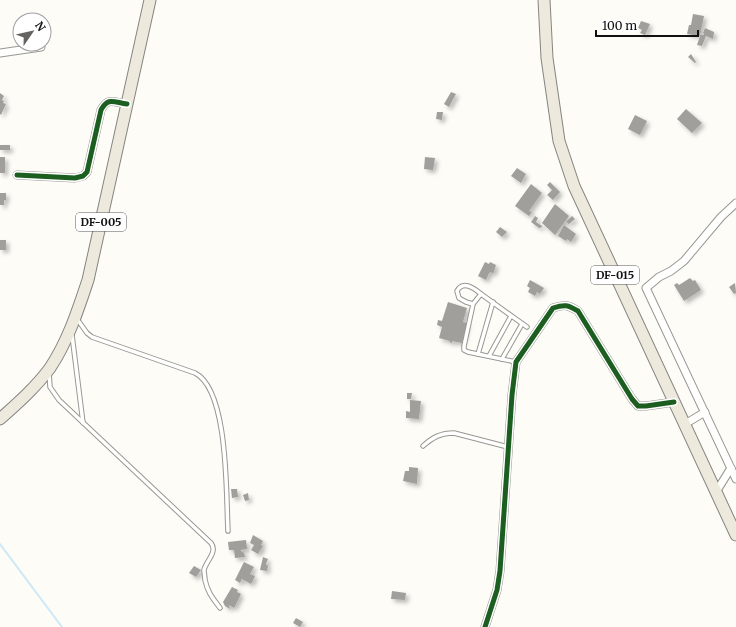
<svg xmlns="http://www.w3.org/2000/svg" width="736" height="627" font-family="Merriweather,serif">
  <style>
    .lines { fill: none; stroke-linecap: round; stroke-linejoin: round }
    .stream { stroke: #cde8f7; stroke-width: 2 }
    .building { fill: #a19f9c; filter: url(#shadow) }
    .lane-casing { stroke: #979795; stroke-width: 5.5 }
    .street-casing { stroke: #979795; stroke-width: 9 }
    .primary-casing { stroke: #858482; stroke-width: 13 }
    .lane { stroke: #fffffe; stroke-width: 3.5 }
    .street { stroke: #fffffe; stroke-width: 7 }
    .primary { stroke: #ede9dc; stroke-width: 11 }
    .cycleway-casing { stroke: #fff; stroke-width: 8 }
    .cycleway { stroke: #1b5e20; stroke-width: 5 }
    .labels { text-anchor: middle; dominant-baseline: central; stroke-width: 4; stroke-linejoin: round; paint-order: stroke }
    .shield { fill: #fff; stroke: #585858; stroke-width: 1 }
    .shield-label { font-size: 11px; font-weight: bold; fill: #111 }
  </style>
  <defs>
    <filter id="shadow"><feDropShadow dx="3" dy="3" stdDeviation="2" flood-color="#0004"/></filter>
  </defs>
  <rect width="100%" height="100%" fill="#fdfcf7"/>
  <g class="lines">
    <polyline class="stream" points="0,544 62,627"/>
  </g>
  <g class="building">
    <polygon points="693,14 704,16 700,35 704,35 704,34 703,33 705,28 714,32 713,39 706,36 702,46 697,45 700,36 687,34 689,25 691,25"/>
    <polygon points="641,21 650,24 645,35 640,33 642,30 638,28"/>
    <polygon points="691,54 696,62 695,63 688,57"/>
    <polygon points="451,92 456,94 449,107 444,104"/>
    <polygon points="0,93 4,96 2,100 4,101 3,103 6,104 1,115 0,114"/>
    <polygon points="686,109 702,123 692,133 677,119"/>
    <polygon points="437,112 443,112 442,120 436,119"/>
    <polygon points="635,115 647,121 640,135 628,129"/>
    <rect x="0" y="145" width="10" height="5"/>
    <rect x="0" y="157" width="5" height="16"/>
    <polygon points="425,157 435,158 433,170 424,169"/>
    <polygon points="517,168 526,174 521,183 511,176"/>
    <polygon points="550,182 560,192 553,200 547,195 552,190 547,185"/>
    <polygon points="531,184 542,193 529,211 532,212 529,216 515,206"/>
    <polygon points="0,193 6,193 6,200 4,200 4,205 0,205"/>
    <polygon points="555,204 569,216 555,235 542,223"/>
    <polygon points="535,216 538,218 536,222 542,226 542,227 539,228 531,222"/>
    <polygon points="572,216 575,219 569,224 566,222"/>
    <polygon points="564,225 576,234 571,242 567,239 566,241 558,236"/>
    <polygon points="500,227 507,232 502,237 496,232"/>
    <rect x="0" y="240" width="6" height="10"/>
    <polygon points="485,262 489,264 490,262 496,265 493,274 491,272 489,273 486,280 478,276"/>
    <polygon points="690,278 693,281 695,280 701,290 684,301 674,285 677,283 679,285"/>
    <polygon points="530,280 544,288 540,294 537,292 535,296 528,292 530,288 527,286"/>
    <polygon points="735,283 736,293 734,294 729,287"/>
    <polygon points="448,302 467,308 463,322 467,323 462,343 452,341 452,343 449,342 450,341 439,338 442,327 437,325 438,320 442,321"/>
    <polygon points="407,393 412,393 411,399 407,399"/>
    <polygon points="410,400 421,401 419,419 406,418 406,411 410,412"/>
    <polygon points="409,467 418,468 417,484 403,481 405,471 409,471"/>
    <polygon points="231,489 237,489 238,497 232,498"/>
    <polygon points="248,493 249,500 245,501 243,495"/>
    <polygon points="253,535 263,541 261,545 263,546 258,554 251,550 254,545 250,543"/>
    <polygon points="246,540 247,549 240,550 244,553 245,557 235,558 234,550 229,550 228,542"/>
    <polygon points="263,557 268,559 266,564 268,566 267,571 260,570"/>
    <polygon points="244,562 254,567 250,574 255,576 251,584 242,579 240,583 235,580"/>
    <polygon points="194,566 201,570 196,577 189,573"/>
    <polygon points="232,587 238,590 237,592 241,594 234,608 229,605 230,609 225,606 223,602"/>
    <polygon points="392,591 406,593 405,600 391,599"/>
    <polygon points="296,618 303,622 300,627 293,623"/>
  </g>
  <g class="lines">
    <g class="lane-casing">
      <g id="lane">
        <path d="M473,304L466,302L459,298L457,291C463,280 474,288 481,294"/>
        <path d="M77,319L87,333L92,337L195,373C229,390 226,496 228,531"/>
        <polyline points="72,335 83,423"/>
        <polyline points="478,354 493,302"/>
        <polyline points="489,356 511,316"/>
        <polyline points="502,359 522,324"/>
        <polyline points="516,362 468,352 464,350 464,346 472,309 473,304 481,294 527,327"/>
        <path d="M49,373L50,387L59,400L211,543C218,552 206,561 204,570C204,573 205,577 205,580C208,593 212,597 220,608"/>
        <path d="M423,446C433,437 441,433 454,433L508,447"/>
      </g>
    </g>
    <g class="street-casing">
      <g id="street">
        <polyline points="0,53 41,47"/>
        <path d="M17,175L75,178L83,176L87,172L101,110C108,97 113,102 127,104"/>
        <polyline points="736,203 721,217 684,261 671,271 659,277 646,288 736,479"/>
        <polyline points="685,424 705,412"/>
        <polyline points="716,492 731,468"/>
        <path d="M485,627L497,590L500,571L512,395L516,362L553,308C565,304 568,305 578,311L632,399L638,406H646L674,402"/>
      </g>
    </g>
    <g class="primary-casing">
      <g id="primary">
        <polyline points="544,0 547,58 559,141 574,186 736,535"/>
        <path d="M0,419C18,403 36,387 50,368C68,341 78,310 88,280L150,0"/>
      </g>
    </g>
    <use href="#lane" class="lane"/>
    <use href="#street" class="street"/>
    <use href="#primary" class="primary"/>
    <g class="cycleway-casing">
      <g id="cycleway">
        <path d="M17,175L75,178L83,176L87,172L101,110C108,97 113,102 127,104"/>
        <path d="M485,627L497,590L500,571L512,395L516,362L553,308C565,304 568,305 578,311L632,399L638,406H646L674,402"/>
      </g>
    </g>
    <use href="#cycleway" class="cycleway"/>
  </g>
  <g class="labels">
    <g class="shield">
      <rect x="76" y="213" width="50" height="18" rx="3"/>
      <rect x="591" y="266" width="48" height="18" rx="3"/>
    </g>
    <g class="shield-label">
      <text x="101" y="222">DF-005</text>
      <text x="615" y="275">DF-015</text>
    </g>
  </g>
  <g transform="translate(32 32) rotate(56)"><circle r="19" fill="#ffffff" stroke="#a0a0a0"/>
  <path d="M0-3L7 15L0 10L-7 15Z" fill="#646362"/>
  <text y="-6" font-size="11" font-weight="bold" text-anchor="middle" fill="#111111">N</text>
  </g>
  <path d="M596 30v6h102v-6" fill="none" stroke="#111111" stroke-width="2"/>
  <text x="602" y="30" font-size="12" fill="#111111" stroke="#ffffff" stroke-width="3" paint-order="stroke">100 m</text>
</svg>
